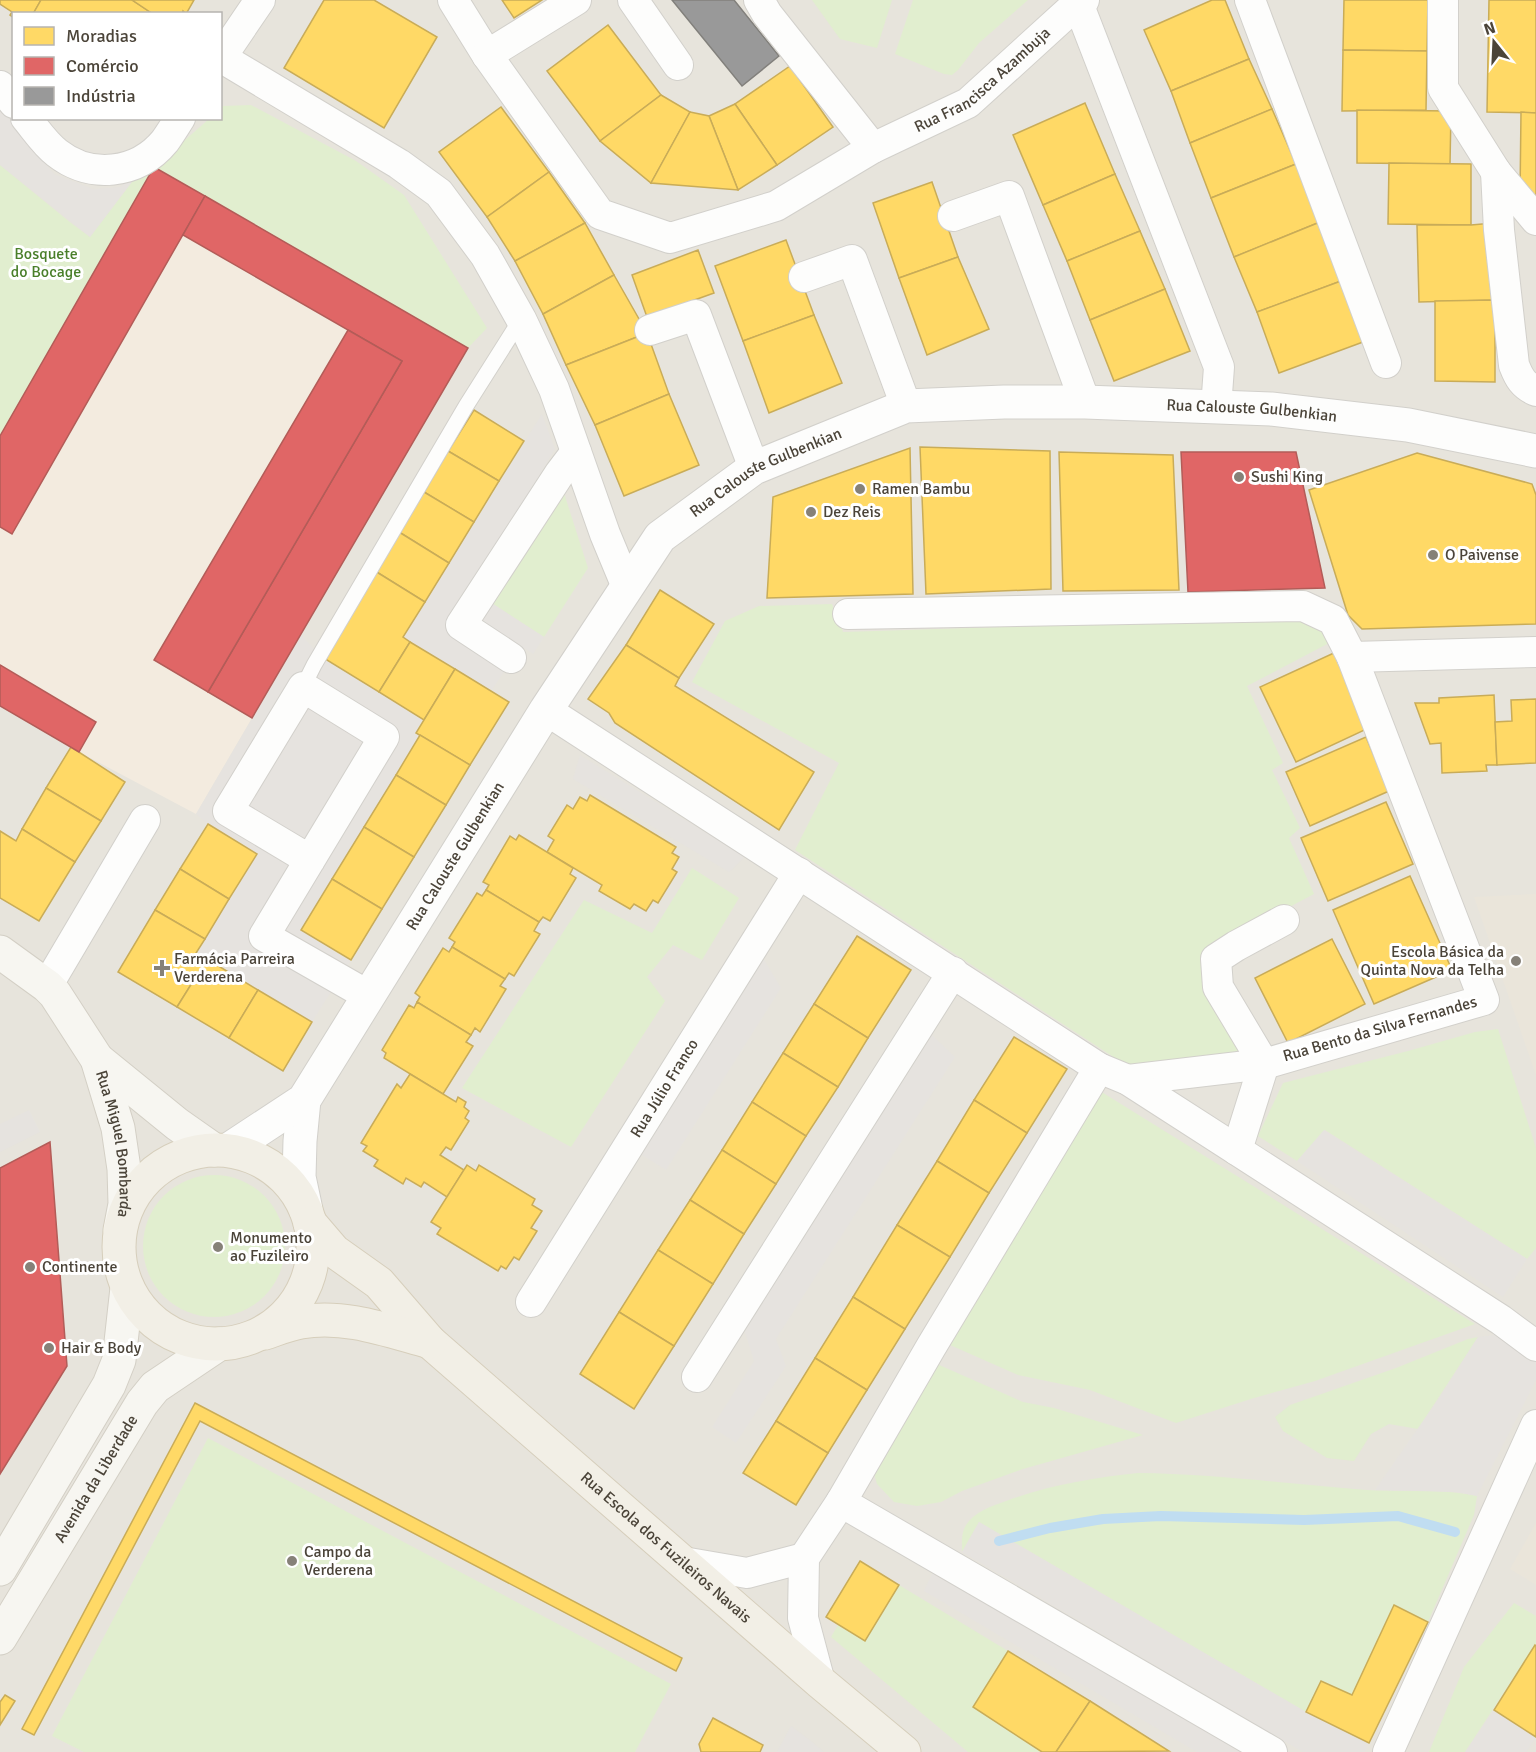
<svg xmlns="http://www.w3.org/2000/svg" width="1536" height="1752" font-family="Signika,sans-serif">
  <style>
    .residential { fill: #e7e4dc; fill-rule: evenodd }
    .commercial { fill: #f3ebdf }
    .education { fill: #eae5da }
    .green { fill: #e1eecf }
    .parking { fill: #e6e3df }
    .homes { fill: #ffd966; stroke: #c9ac58; stroke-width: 1.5 }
    .shops { fill: #e06666; stroke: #b35c58; stroke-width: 1.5 }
    .industry { fill: #999; stroke: #82807c; stroke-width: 1.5 }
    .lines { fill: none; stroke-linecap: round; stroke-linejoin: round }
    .stream { stroke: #c0ddf1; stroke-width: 10 }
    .service-casing { stroke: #d2d0cb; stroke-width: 17 }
    .minor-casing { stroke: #d2d0cb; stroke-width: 32 }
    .tertiary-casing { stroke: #d2d0cb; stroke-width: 35 }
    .secondary-casing { stroke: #d3cfc5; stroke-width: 35 }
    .primary-casing { stroke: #d6cebb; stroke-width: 35 }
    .service { stroke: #fdfdfc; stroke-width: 15 }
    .minor { stroke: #fdfdfc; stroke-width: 30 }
    .tertiary { stroke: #fdfdfc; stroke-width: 33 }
    .secondary { stroke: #f7f6f1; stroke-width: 33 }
    .primary { stroke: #f2efe6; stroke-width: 33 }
    .poi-dot { fill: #868178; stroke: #fff; stroke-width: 2 }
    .labels { text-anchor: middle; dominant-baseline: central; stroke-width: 6; stroke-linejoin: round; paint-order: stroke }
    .street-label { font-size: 16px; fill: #4b4439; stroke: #fff }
    .park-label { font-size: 16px; fill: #4a7f2a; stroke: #fff }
    .poi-label { font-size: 16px; fill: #4b4439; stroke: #fff; text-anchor: start }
  </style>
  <rect width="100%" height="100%" fill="#f4f2ee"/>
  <path class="residential" d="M0,0H1536V1752H0ZM14,14H220V118H14Z"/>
  <polygon class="commercial" points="183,235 348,330 154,660 252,718 196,814 79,752 96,722 0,665 0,527 12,534"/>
  <g class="education">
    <polygon points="1536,894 1536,1075 1474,897"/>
    <polygon points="1536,1523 1536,1585 1510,1569"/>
  </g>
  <g class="green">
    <polygon points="812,0 892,0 877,48 840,39"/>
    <polygon points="913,0 1028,0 979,43 958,70 952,75 944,74 895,54"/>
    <polygon points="251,105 356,161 404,195 487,328 468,348 154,167 0,436 0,165 71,223 90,237 141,170 154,167 209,119 220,118 221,108 223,106"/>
    <polygon points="563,490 588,568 544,637 487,600"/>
    <polygon points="832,604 843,632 1293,618 1328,632 1331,642 1247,686 1283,763 1272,770 1300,828 1289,838 1314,894 1206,951 1202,989 1244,1055 1129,1067 795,850 839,763 692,682 725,621 759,606"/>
    <polygon points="692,868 739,898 702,960 673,945 647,977 665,1001 571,1147 462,1088 584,900 652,933"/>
    <polygon points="1498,1029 1536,1148 1536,1248 1527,1259 1325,1130 1297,1161 1258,1136 1283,1083 1408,1051 1475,1032"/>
    <polygon points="1100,1091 1475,1324 1315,1381 1254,1398 1176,1423 1090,1390 1018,1375 950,1345"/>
    <circle cx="214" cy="1246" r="71"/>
    <polygon points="1478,1337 1418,1429 1389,1424 1371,1434 1354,1461 1327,1458 1283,1431 1275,1417 1290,1405 1396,1368 1468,1339"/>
    <polygon points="937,1364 1023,1402 1054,1408 1143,1435 1023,1469 962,1491 941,1502 917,1506 894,1502 877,1484 873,1470"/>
    <polygon points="208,1438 671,1684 635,1752 84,1752 52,1736"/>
    <path d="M1138,1473C1214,1474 1291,1484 1367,1490C1404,1492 1440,1488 1477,1496L1474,1515L1428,1622L1394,1606L1352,1695L1321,1681L1306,1712L979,1522L962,1552C962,1542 961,1533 966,1525C974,1512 992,1506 1006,1501C1049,1485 1092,1478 1138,1473Z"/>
    <polygon points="899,1585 1008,1651 1042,1752 968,1752 831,1637 838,1625 865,1641"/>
    <polygon points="1514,1603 1536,1616 1536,1646 1535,1645 1465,1752 1429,1752 1464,1667"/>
  </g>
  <g class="parking">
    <polygon points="0,108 54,174 93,189 120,187 141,170 90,237 0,165"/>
    <polygon points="542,414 555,449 448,628 508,666 491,691 403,637"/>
    <polygon points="487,600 544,637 533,654 476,616"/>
    <polygon points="301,635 322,657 424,720 416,732 420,735 302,930 351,960 312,1022 196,953 256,854 208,824 196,814"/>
    <polygon points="580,755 745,857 729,872 573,779"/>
    <polygon points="763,958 781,988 666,1170 639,1153"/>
    <polygon points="932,1035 955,1057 776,1339 786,1366 736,1443 712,1427 754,1361 744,1329"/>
    <polygon points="29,1110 40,1132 0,1152 0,1124"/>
    <polygon points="1324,1130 1527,1259 1503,1297 1297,1161"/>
    <polygon points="1504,1334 1536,1352 1536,1380 1477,1496 1457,1492 1375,1490 1439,1398 1478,1337"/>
    <polygon points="979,1522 1306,1712 1369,1743 1365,1752 1303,1752 962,1552"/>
    <polygon points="933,1572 1247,1752 1197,1752 924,1591"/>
    <polygon points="1494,1710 1536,1737 1526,1752 1465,1752"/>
    <polygon points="791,1726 811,1741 824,1752 777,1752"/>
  </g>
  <g class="homes">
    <polygon points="0,0 41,0 33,14 14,14 14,18 10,15 12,12 0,4"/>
    <polygon points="41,0 132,0 153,14 33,14"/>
    <polygon points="132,0 194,0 186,14 183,11 182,14 153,14"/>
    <polygon points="324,0 374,0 437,37 384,128 284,68"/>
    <polygon points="502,0 542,0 514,18"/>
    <polygon points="1212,0 1225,0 1249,59 1171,91 1144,30"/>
    <polygon points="1344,0 1428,0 1427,51 1343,50"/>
    <polygon points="1489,0 1536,0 1536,113 1487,112"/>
    <polygon points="608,25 661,95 600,141 547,71"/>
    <polygon points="1343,50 1427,51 1426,110 1342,111"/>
    <polygon points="1249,59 1272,109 1190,143 1171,91"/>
    <polygon points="790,66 833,127 777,165 735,104"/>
    <polygon points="661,95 690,112 651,183 600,141"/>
    <polygon points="1085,103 1115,174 1043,205 1013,135"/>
    <polygon points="735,104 777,165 738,190 709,116"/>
    <polygon points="501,107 549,172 487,217 439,152"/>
    <polygon points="1272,109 1296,164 1211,198 1190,143"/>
    <polygon points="1357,110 1451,111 1450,164 1357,163"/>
    <polygon points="690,112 709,116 738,190 651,183"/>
    <polygon points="1521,112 1536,113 1536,196 1520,196"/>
    <polygon points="1389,163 1471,164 1471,225 1388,224"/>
    <polygon points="1296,164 1320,222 1234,257 1211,198"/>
    <polygon points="549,172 585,223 515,261 487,217"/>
    <polygon points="1115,174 1140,231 1067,261 1043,205"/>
    <polygon points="932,182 958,257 899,278 873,203"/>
    <polygon points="1320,222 1341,281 1257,312 1234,257"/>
    <polygon points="585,223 614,275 543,314 515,261"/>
    <polygon points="1493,223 1495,300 1419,302 1417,225 1471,225"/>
    <polygon points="1140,231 1165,289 1090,320 1067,261"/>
    <polygon points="786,240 814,315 743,341 715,266"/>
    <polygon points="698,250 714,293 647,317 632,275"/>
    <polygon points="958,257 989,329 927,355 899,278"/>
    <polygon points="614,275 647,333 566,365 543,314"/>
    <polygon points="1341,281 1363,342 1279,373 1257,312"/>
    <polygon points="1165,289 1190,351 1114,381 1090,320"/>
    <polygon points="1495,300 1495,382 1435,381 1435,301"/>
    <polygon points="814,315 842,383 769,413 743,341"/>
    <polygon points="647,333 669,394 595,425 566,365"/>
    <polygon points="669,394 699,465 624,496 595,425"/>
    <polygon points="474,410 524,441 499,481 448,451"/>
    <polygon points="920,447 1050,451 1051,589 926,594"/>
    <polygon points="910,448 913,594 767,598 773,497"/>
    <polygon points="448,451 499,481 474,522 424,492"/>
    <polygon points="1059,452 1173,455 1179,590 1063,591"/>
    <polygon points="1417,453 1532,484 1536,495 1536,624 1362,629 1348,615 1309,490"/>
    <polygon points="424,492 474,522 449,563 399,532"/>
    <polygon points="399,532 449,563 425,602 375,571"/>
    <polygon points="375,571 425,602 403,637 410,642 379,692 322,657"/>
    <polygon points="660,590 714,624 679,678 626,645"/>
    <polygon points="410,642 455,669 424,720 379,692"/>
    <polygon points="626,645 679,678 675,686 814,772 779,830 615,723 609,713 588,699"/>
    <polygon points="1336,652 1371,727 1296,762 1260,687"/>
    <polygon points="455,669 509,702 470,765 416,733"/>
    <polygon points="1494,695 1497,765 1486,765 1487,771 1442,773 1441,743 1430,744 1415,703 1439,703 1439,698"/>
    <polygon points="1536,699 1536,763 1497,765 1495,722 1512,721 1511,700"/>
    <polygon points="420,735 470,765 446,805 396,775"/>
    <polygon points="1366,737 1389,791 1310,826 1286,772"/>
    <polygon points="71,747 125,782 101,821 46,788"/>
    <polygon points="396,775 446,805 414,857 364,827"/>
    <polygon points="46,788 101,821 75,862 22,829"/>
    <polygon points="590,795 676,847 672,853 679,857 672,869 677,872 658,903 653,900 646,911 634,904 630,909 599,891 602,885 547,852 554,840 548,836 567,805 573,809 580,797 587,801"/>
    <polygon points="1386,802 1413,864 1328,901 1301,838"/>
    <polygon points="208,824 257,854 229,899 180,869"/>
    <polygon points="364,827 414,857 382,909 332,879"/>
    <polygon points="22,829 75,862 39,921 0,898 0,831 16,841"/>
    <polygon points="519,835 573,868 570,874 576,878 550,921 543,917 539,922 486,890 489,885 483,882 510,836 516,840"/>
    <polygon points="180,869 229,899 205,939 155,910"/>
    <polygon points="1410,876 1452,970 1374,1004 1333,910"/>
    <polygon points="332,879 382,909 351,960 301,930"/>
    <polygon points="486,890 539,922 534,931 540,934 514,976 509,973 505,979 452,947 455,942 449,938 477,893 482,896"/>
    <polygon points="155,910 205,939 196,953 207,959 177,1007 118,972"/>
    <polygon points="857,936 911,970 868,1038 814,1004"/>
    <polygon points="1332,939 1365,1004 1288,1043 1255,978"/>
    <polygon points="452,947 505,979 500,986 506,989 480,1032 475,1028 471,1035 417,1002 420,997 415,993 443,948 449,952"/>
    <polygon points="207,959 258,990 229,1038 177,1007"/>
    <polygon points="258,990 312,1022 283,1071 229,1038"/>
    <polygon points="417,1002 471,1035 466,1042 473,1046 443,1094 384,1058 386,1053 382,1050 409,1005 414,1008"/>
    <polygon points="814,1004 868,1038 838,1087 783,1053"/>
    <polygon points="1014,1037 1067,1069 1027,1133 974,1100"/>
    <polygon points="783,1053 838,1087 806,1136 752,1102"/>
    <polygon points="410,1074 456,1102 458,1097 466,1102 464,1107 469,1111 465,1118 469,1121 451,1150 446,1147 440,1155 464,1170 447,1197 424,1182 421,1187 406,1178 403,1184 374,1166 378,1160 363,1151 367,1146 361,1143 397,1084 401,1088"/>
    <polygon points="974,1100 1027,1133 989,1193 937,1161"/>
    <polygon points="752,1102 806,1136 776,1184 722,1150"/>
    <polygon points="722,1150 776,1184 744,1234 690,1200"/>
    <polygon points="937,1161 989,1193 950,1257 897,1225"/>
    <polygon points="467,1165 476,1171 479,1165 535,1199 532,1205 542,1211 531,1228 537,1231 519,1260 514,1257 506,1269 501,1266 498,1271 437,1234 441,1228 431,1222"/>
    <polygon points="690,1200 744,1234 713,1284 658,1250"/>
    <polygon points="897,1225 950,1257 905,1329 853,1297"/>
    <polygon points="658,1250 713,1284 674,1346 619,1312"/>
    <polygon points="853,1297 905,1329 867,1390 815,1358"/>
    <polygon points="619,1312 674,1346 634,1409 580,1374"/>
    <polygon points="815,1358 867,1390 828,1453 776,1421"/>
    <polygon points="195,1403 682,1658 680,1663 676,1671 200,1421 34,1735 22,1729"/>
    <polygon points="776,1421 828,1453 796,1505 743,1473"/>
    <polygon points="860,1561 899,1585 865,1641 826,1617"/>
    <polygon points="1394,1605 1428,1622 1369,1743 1306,1712 1321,1681 1352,1695"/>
    <polygon points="1535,1645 1536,1646 1536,1737 1494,1710"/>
    <polygon points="1008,1651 1090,1701 1056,1752 1042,1752 973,1707"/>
    <polygon points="5,1695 15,1701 0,1725 0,1702"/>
    <polygon points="1090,1701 1169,1751 1056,1752"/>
    <polygon points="713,1718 763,1745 760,1752 701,1752 699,1744"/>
  </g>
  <g class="shops">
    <polygon points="154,167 205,196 12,534 0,527 0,436"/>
    <polygon points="205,196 468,348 252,718 208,692 402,361 183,235"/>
    <polygon points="348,330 402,361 208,692 154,660"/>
    <polygon points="1181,452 1296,452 1325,588 1188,592"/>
    <polygon points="0,665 96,722 79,752 0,706"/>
    <polygon points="50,1142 67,1366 0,1474 0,1168"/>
  </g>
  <polygon class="industry" points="672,0 734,0 779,56 742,86"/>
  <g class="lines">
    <polyline class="stream" points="999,1541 1050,1528 1103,1519 1161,1516 1304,1520 1398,1516 1455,1532"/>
    <g class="service-casing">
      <polyline id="service" points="303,687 314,665 466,406 521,319"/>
    </g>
    <g class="minor-casing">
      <g id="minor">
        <polyline points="453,0 487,55 600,214 670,238 776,206 873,148 767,14 759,0"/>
        <polyline points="633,0 678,65"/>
        <polyline points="1250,0 1386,363"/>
        <polyline points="1443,0 1443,88 1496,172 1536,220"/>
        <polyline points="1078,3 1219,367 1216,408"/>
        <polyline points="487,55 576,0"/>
        <polyline points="222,58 399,164 439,193 485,255 521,319 554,389 605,534 627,587"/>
        <polyline points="220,59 260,0"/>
        <polyline points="0,86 14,103"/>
        <path d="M26,118C36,130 45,144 57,153C90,179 137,175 165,141C170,134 175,126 180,118"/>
        <path id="s1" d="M873,148L968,103L1078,3L1084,0"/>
        <path d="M1496,172L1499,230L1514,365C1519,378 1523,385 1536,391"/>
        <polyline points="953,216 1009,196 1085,402"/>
        <polyline points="804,277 852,260 906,406"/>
        <polyline points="650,330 696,315 754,468"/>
        <polyline points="848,614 1303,606 1333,620 1352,657 1484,1000 1264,1064 1128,1080"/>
        <polyline points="1352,657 1536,652"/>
        <polyline points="511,658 461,625 560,473 576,452"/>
        <polyline points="546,710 1099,1068 1128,1080 1501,1320 1536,1346"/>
        <polyline points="310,860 228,811 303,687 384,737 264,936 369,996"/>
        <polyline points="47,986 145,820"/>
        <polyline points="1099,1068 931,1347 841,1502 1272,1752"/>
        <polyline points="1237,1150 1264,1064 1218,987 1216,959 1236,946 1284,920"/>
        <path id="s2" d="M531,1302L799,873"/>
        <polyline points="697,1377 953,972"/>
        <polyline points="683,1562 747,1573 804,1558"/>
        <polyline points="820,1682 803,1618 804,1558 841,1502"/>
        <polyline points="1388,1752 1536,1425"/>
      </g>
    </g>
    <g class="tertiary-casing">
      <g id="tertiary">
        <polyline points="304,1100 300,1141 299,1177 306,1210"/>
        <path id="s3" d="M228,1150L304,1100L546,710L660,537L754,468L906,406L1004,402H1085L1271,409L1408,425L1536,451"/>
      </g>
    </g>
    <g class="secondary-casing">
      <g id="secondary">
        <path id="s4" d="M0,952L47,986L55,994L97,1059L118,1128L124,1169L125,1204L120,1230"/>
        <polyline points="97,1059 177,1124 214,1150"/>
        <polyline points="0,1569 109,1385 119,1360 127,1288"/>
        <path id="s5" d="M0,1638L142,1403L155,1387L219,1344"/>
      </g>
    </g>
    <g class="primary-casing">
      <g id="primary">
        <circle cx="216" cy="1247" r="97"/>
        <path id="s6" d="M310,1223L334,1251L379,1283L430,1342L820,1682L904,1752"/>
        <path d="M265,1333C277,1329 289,1324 301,1322C345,1314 389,1331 430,1342"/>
      </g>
    </g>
    <use href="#service" class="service"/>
    <use href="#minor" class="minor"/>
    <use href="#tertiary" class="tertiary"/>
    <use href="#secondary" class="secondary"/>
    <use href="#primary" class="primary"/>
  </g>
  <g class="poi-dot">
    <circle cx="1239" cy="477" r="6"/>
    <circle cx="860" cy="489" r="6"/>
    <circle cx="811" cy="512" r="6"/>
    <circle cx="1433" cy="555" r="6"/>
    <circle cx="1516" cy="961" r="6"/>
    <path d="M159 959h6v6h6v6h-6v6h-6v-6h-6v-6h6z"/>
    <circle cx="218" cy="1247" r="6"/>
    <circle cx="30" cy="1267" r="6"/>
    <circle cx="49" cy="1348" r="6"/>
    <circle cx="292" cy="1561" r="6"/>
  </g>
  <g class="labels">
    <g class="street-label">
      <text stroke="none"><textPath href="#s1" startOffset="130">Rua Francisca Azambuja</textPath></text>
      <text stroke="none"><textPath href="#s3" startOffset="1384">Rua Calouste Gulbenkian</textPath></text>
      <text stroke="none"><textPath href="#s3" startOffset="882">Rua Calouste Gulbenkian</textPath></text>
      <text stroke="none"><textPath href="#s3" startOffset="378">Rua Calouste Gulbenkian</textPath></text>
      <text transform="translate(1380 1029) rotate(-16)">Rua Bento da Silva Fernandes</text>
      <text stroke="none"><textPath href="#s2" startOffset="252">Rua Júlio Franco</textPath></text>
      <text stroke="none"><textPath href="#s4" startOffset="234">Rua Miguel Bombarda</textPath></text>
      <text stroke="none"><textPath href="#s5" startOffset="186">Avenida da Liberdade</textPath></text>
      <text stroke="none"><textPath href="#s6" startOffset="483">Rua Escola dos Fuzileiros Navais</textPath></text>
    </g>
    <g class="park-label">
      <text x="46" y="254">Bosquete<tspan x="46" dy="18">do Bocage</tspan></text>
    </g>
    <g class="poi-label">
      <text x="1251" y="477">Sushi King</text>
      <text x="872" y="489">Ramen Bambu</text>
      <text x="823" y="512">Dez Reis</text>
      <text x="1445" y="555">O Paivense</text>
      <text x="1504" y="952" text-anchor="end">Escola Básica da<tspan x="1504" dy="18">Quinta Nova da Telha</tspan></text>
      <text x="174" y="959">Farmácia Parreira<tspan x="174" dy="18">Verderena</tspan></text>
      <text x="230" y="1238">Monumento<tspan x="230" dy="18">ao Fuzileiro</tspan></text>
      <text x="42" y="1267">Continente</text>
      <text x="61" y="1348">Hair &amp; Body</text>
      <text x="304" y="1552">Campo da<tspan x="304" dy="18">Verderena</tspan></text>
    </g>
  </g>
  <rect x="12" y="12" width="210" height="108" fill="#ffffff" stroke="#b7b4b0" stroke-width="1.5"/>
  <rect x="24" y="27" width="30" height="18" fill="#ffd966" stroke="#b7b4b0" stroke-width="1.5"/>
  <text x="66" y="42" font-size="18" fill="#4b4439">Moradias</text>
  <rect x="24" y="57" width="30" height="18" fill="#e06666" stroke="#b7b4b0" stroke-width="1.5"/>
  <text x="66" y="72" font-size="18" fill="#4b4439">Comércio</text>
  <rect x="24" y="87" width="30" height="18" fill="#999999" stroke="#b7b4b0" stroke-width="1.5"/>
  <text x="66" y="102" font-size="18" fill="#4b4439">Indústria</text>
  <g transform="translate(1494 42) rotate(342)" stroke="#ffffff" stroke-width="4.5" paint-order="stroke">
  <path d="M0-4.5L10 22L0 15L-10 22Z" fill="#4b4439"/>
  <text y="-9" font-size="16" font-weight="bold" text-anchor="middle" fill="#4b4439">N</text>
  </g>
</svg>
